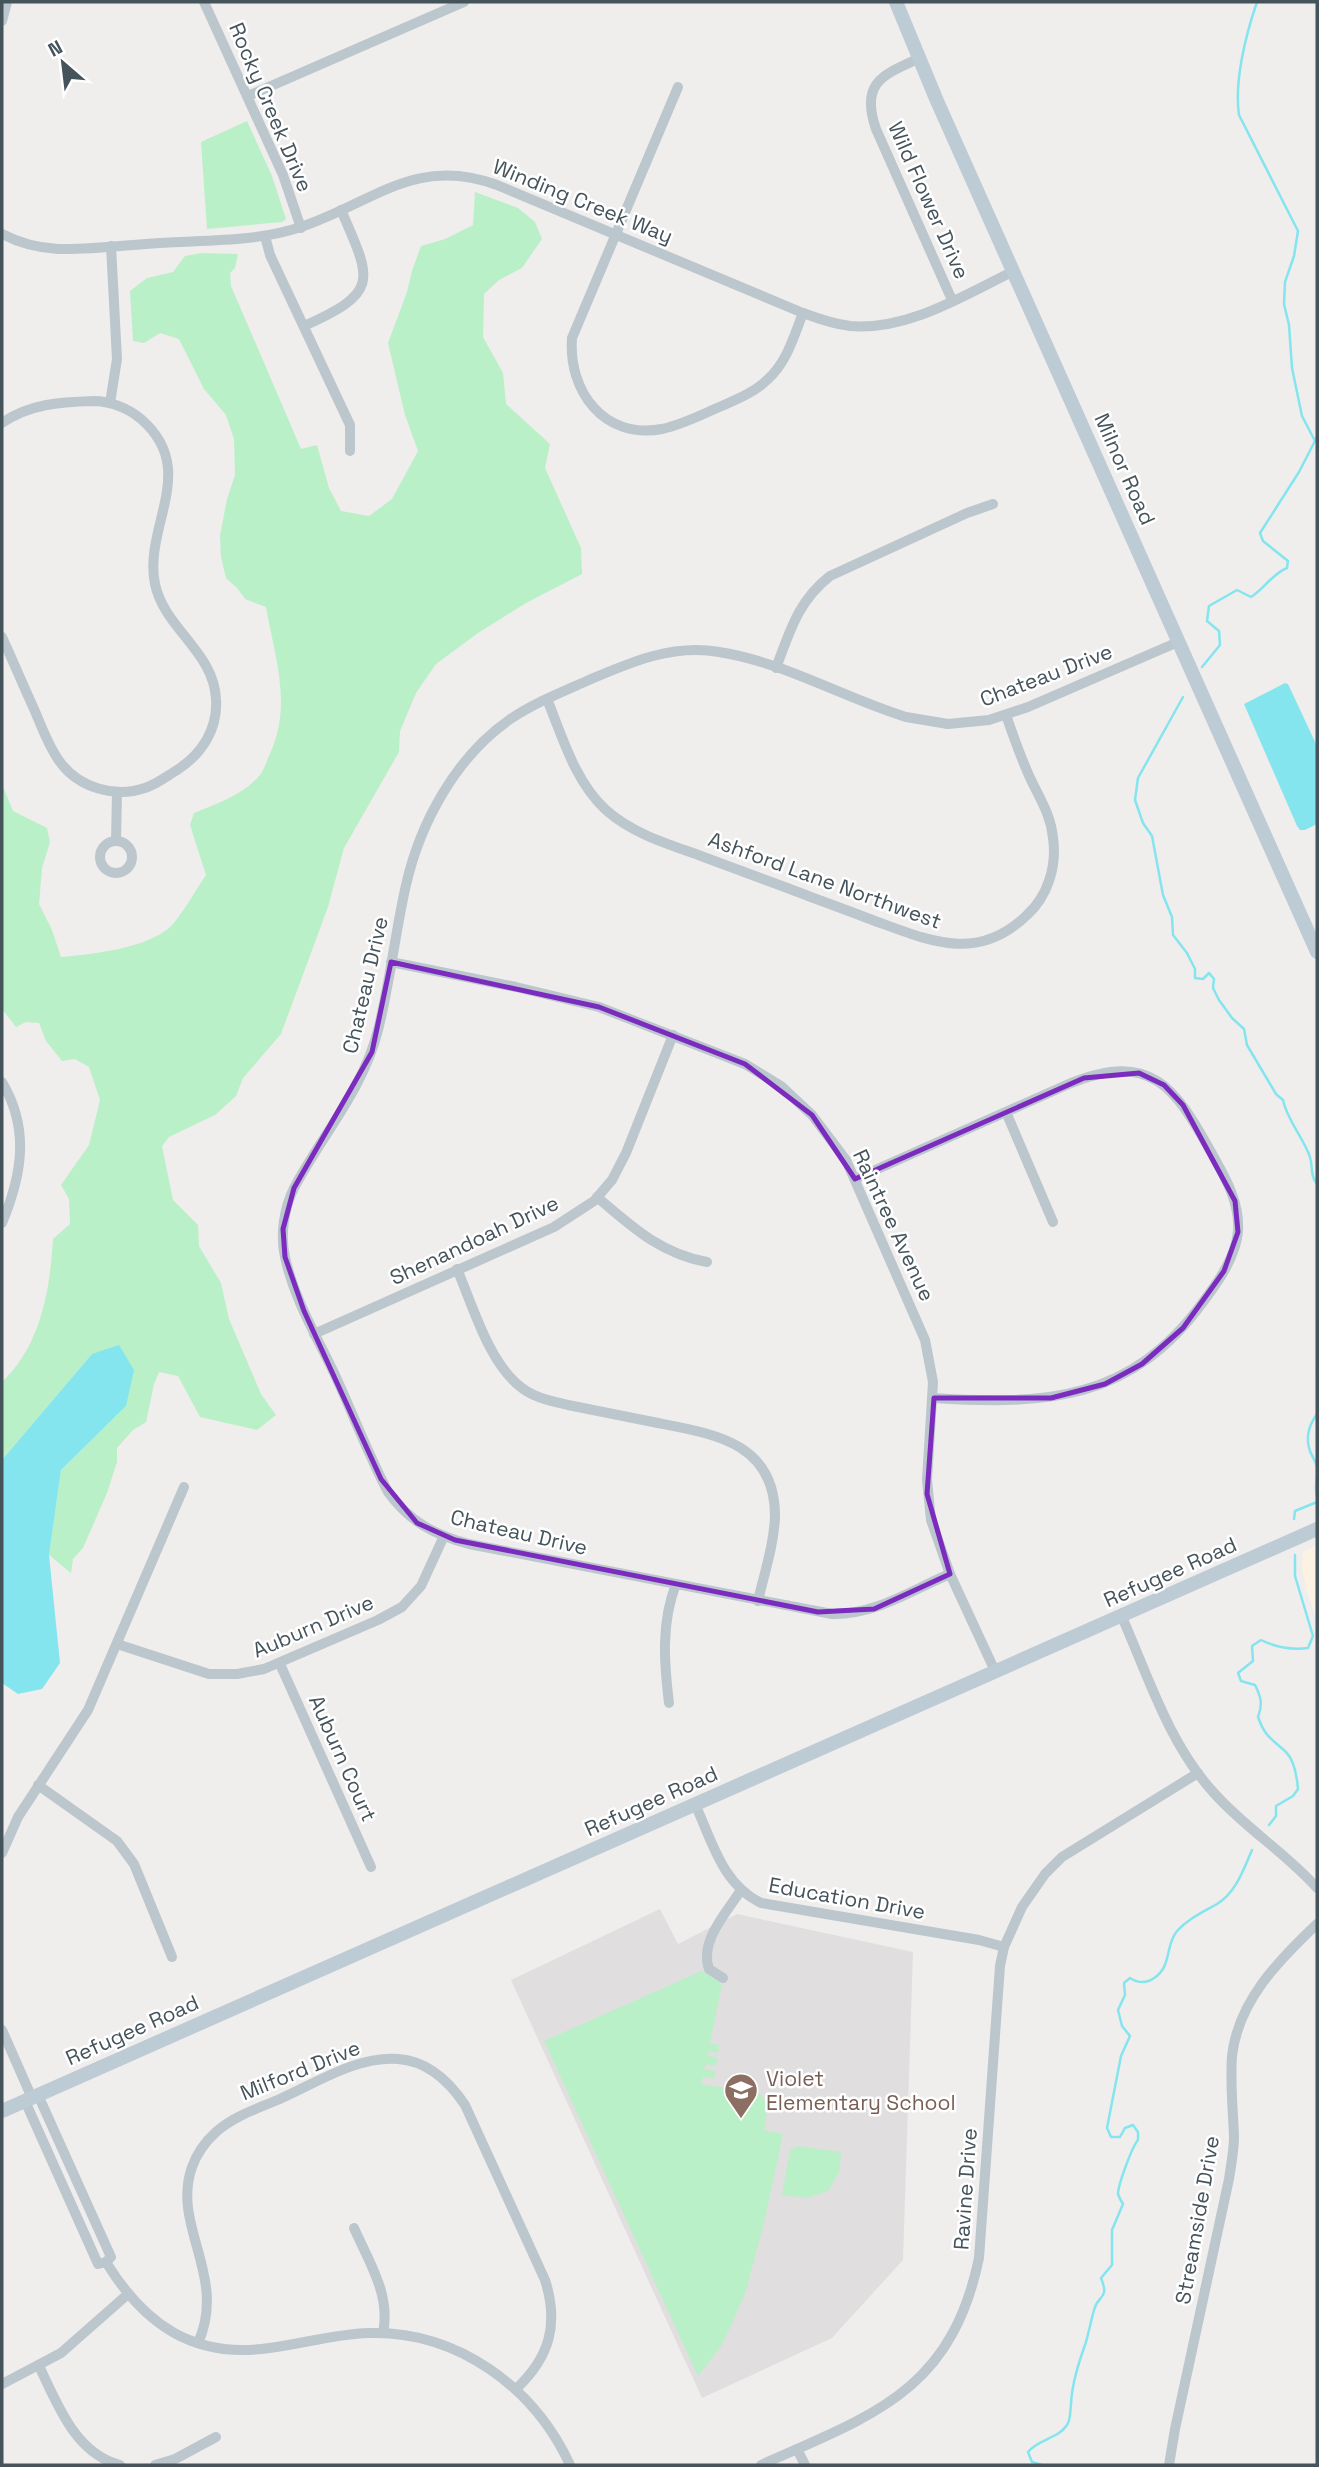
<svg xmlns="http://www.w3.org/2000/svg" width="1319" height="2467" font-family="'Space Grotesk',sans-serif">
  <style>
    .commercial { fill: #fcf2e4 }
    .education { fill: #e1dedf }
    .green { fill: #b9f0c7 }
    .water { fill: #84e5ee }
    .lines { fill: none; stroke-linecap: round; stroke-linejoin: round }
    .stream { stroke: #84e5ee; stroke-width: 2.5 }
    .street { stroke: #bbc7cd; stroke-width: 10 }
    .secondary { stroke: #bdcbd5; stroke-width: 14 }
    .marked { fill: none; stroke: #7b2cbf; stroke-width: 5; stroke-linejoin: round }
    .labels { text-anchor: middle; dominant-baseline: central; stroke-width: 5; stroke-linejoin: round; paint-order: stroke }
    .street-label { font-size: 21px; fill: #45535b; stroke: #fff }
    .education-label { font-size: 21px; fill: #785e54; stroke: #fff; text-anchor: start }
  </style>
  <rect width="100%" height="100%" fill="#f0eded"/>
  <polygon class="commercial" points="1317,1545 1317,1620 1307,1592 1302,1567 1303,1552"/>
  <polygon class="education" points="660,1909 678,1944 737,1914 913,1952 903,2260 832,2338 702,2398 511,1980"/>
  <g class="green">
    <polygon points="247,121 272,176 286,219 282,222 207,229 201,142"/>
    <path d="M475,192L518,208L535,222L542,239L522,268L499,280L484,294L483,337L503,373L506,404L550,444L545,468L581,548L582,574L526,603L478,633L436,664L416,693L400,731L399,752L344,848L328,907L281,1034L243,1078L236,1096L215,1115L169,1137L162,1146L173,1200L198,1225L199,1246L221,1283L229,1319L261,1394L276,1415L257,1430L200,1417L178,1376L159,1372L154,1384L146,1422L133,1430L117,1448V1462L107,1493L83,1548L73,1559L71,1573L49,1555L61,1470L126,1406L92,1354L2,1460V1382C41,1345 50,1290 53,1239L70,1224L69,1199L61,1185L89,1145L100,1100L89,1067L75,1059L62,1061L46,1041L39,1023L26,1022L16,1027L2,1009V784L13,811L47,828L50,842L42,868L39,904L52,930L61,957C93,954 142,949 168,929C179,920 197,888 206,875L190,825L194,813C216,804 243,795 259,776C264,771 266,762 269,756C293,705 275,659 266,607L245,599L238,589L226,578L221,557L220,536L227,499L235,475L234,439L226,415L204,389L179,339L160,333L144,343L133,341L130,291L147,278L173,272L185,256L202,253L238,254L235,268L230,273L231,286L301,449L317,445L329,488L341,511L369,516L392,499L418,451L405,415L388,343L407,292L412,271L421,246L445,239L473,225Z"/>
    <polygon points="702,1971 722,1984 710,2043 719,2045 718,2053 708,2051 707,2055 717,2058 716,2066 706,2064 704,2069 715,2071 714,2079 703,2077 701,2084 760,2094 768,2104 764,2130 783,2134 764,2223 745,2294 722,2345 698,2376 544,2041"/>
    <polygon points="798,2146 841,2152 839,2172 828,2191 807,2198 782,2195 790,2150"/>
  </g>
  <g class="water">
    <polygon points="1285,683 1288,684 1317,746 1317,824 1305,830 1300,830 1297,826 1244,704"/>
    <polygon points="119,1345 134,1370 126,1406 61,1470 49,1555 60,1663 42,1689 18,1694 2,1683 2,1460 92,1354"/>
  </g>
  <g class="lines">
    <g class="stream">
      <path d="M1257,2C1246,34 1234,81 1239,115L1298,231L1294,256L1285,282L1284,304L1289,325L1292,368L1302,416L1315,441"/>
      <path d="M1202,667L1220,645L1219,631L1207,621L1209,606L1237,590L1251,597C1264,589 1272,574 1287,568L1288,561L1263,541L1260,533L1299,472L1317,437"/>
      <path d="M1183,697L1138,778L1135,800L1143,823L1152,836L1163,895L1172,917L1173,935L1187,953L1195,969V978L1203,979L1209,973L1214,979L1213,988L1219,1000L1232,1018L1244,1029L1247,1045L1276,1094L1283,1100C1287,1120 1303,1137 1310,1157C1313,1167 1310,1176 1317,1184"/>
      <polyline points="1317,1373 1317,1375"/>
      <path d="M1317,1414C1309,1425 1305,1437 1310,1451C1312,1457 1316,1461 1317,1467C1318,1477 1314,1486 1317,1496"/>
      <polyline points="1294,1519 1295,1511 1317,1502"/>
      <path d="M1269,1825L1276,1816V1806L1293,1796L1298,1789C1297,1777 1295,1761 1286,1752C1272,1739 1265,1737 1258,1717C1263,1704 1261,1697 1255,1685L1241,1681L1238,1673L1253,1661L1252,1646L1261,1640C1277,1648 1291,1650 1308,1648L1313,1636L1295,1576V1555"/>
      <path d="M1042,2465L1032,2462L1028,2452C1038,2439 1058,2439 1067,2425C1071,2419 1070,2411 1071,2404C1072,2383 1079,2362 1086,2342C1089,2331 1091,2321 1094,2310C1098,2294 1110,2300 1101,2278L1112,2265V2230L1123,2204C1121,2201 1119,2197 1118,2194C1118,2185 1132,2147 1138,2140V2132L1133,2125L1125,2128L1120,2137H1111L1107,2128L1121,2056L1130,2036L1122,2026L1118,2010L1125,1995L1124,1983L1130,1978C1138,1983 1146,1984 1154,1978C1172,1967 1165,1945 1177,1931C1188,1919 1203,1912 1217,1904C1236,1893 1244,1868 1252,1850"/>
    </g>
    <g class="street">
      <polyline points="204,2 283,175 301,228"/>
      <polyline points="2,21 7,2"/>
      <path d="M920,58C882,75 860,83 876,129L952,300"/>
      <path d="M678,87L572,338C568,391 604,440 662,429C681,425 699,416 717,408C735,400 754,393 768,379C787,362 794,336 803,313"/>
      <polyline points="248,96 464,2"/>
      <path d="M2,234C19,243 38,248 58,249C91,250 126,245 159,243C206,240 256,242 301,227C373,203 415,155 497,185L803,313C819,319 834,324 850,326C908,331 964,295 1014,271"/>
      <polyline points="265,236 270,255 350,425 350,451"/>
      <path d="M304,326C380,292 372,281 341,210"/>
      <polyline points="110,403 117,359 111,246"/>
      <path d="M2,423C29,404 60,402 93,401C110,401 128,408 141,419C200,470 143,526 155,584C164,628 214,652 216,699C218,729 202,754 177,770C167,776 157,784 145,788C115,798 79,788 60,762C48,746 42,727 34,709C23,685 13,661 2,637"/>
      <path d="M776,668C790,631 798,601 830,576L967,513L993,504"/>
      <path d="M547,699C562,736 575,782 606,810C633,834 668,844 701,856C731,867 761,878 790,889C818,900 847,910 875,921C930,941 978,963 1027,915C1048,896 1057,866 1053,838C1051,817 1042,802 1033,784C1022,762 1014,738 1006,715"/>
      <polyline points="116,841 117,792"/>
      <circle cx="116" cy="857" r="16"/>
      <polyline points="391,962 516,987 599,1007 745,1064 781,1086 812,1115 846,1160 925,1340 933,1382 927,1480 931,1520 950,1574 995,1671"/>
      <path d="M2,1082C30,1129 22,1175 2,1223"/>
      <polyline points="1006,1112 1053,1222"/>
      <path d="M855,1179L1071,1083C1151,1051 1175,1087 1211,1152C1225,1177 1240,1202 1238,1231C1236,1257 1218,1282 1203,1302C1131,1401 1047,1405 933,1398"/>
      <path d="M597,1197C632,1227 661,1254 707,1262"/>
      <path d="M457,1269C473,1306 489,1364 522,1388C535,1398 552,1401 568,1405C598,1411 628,1417 658,1423C715,1434 775,1443 775,1516C774,1545 764,1574 758,1601"/>
      <polyline points="314,1334 554,1227 594,1201 612,1180 626,1153 673,1035"/>
      <path d="M950,1574C911,1590 876,1615 832,1614L469,1544C434,1535 409,1521 388,1492C368,1454 353,1414 335,1375C317,1337 294,1299 285,1257C280,1235 284,1208 294,1188C322,1135 363,1090 378,1030C390,983 395,933 406,885C420,823 456,757 509,720C534,703 562,692 589,680C631,662 672,644 719,652C784,662 844,698 906,717L948,724L989,720L1028,707L1178,642"/>
      <path d="M1122,1617C1148,1676 1169,1744 1214,1793C1245,1828 1286,1853 1317,1888"/>
      <polyline points="117,1644 209,1674 237,1674 264,1669 378,1620 402,1607 421,1586 444,1536"/>
      <polyline points="280,1664 371,1867"/>
      <path d="M669,1703C664,1662 661,1623 676,1584"/>
      <polyline points="38,1785 117,1841 134,1864 172,1957"/>
      <path d="M695,1804C712,1841 722,1884 761,1903L979,1940L1004,1947"/>
      <polyline points="2,1853 18,1817 88,1710 184,1487"/>
      <path d="M723,1978L709,1969C699,1941 727,1912 741,1890"/>
      <polyline points="2,2030 32,2098"/>
      <polyline points="25,2101 98,2264 106,2262 111,2257 38,2095"/>
      <path d="M354,2228C369,2262 391,2295 383,2333"/>
      <path d="M106,2262C144,2324 193,2359 269,2348C302,2344 335,2334 368,2333C457,2330 534,2387 570,2465"/>
      <path d="M198,2343C228,2276 171,2226 192,2167C197,2153 206,2141 216,2132C235,2115 260,2108 282,2098C318,2082 357,2056 398,2059C428,2061 449,2081 465,2105L545,2280C559,2324 550,2357 516,2389"/>
      <path d="M39,2366C57,2403 75,2454 120,2465"/>
      <polyline points="2,2384 61,2353 128,2294"/>
      <polyline points="797,2449 805,2465"/>
      <polyline points="155,2465 175,2459 216,2437"/>
      <path d="M761,2465C873,2415 951,2392 979,2258L1000,1966L1004,1947L1022,1907L1045,1874L1062,1857L1198,1773"/>
      <path d="M1169,2465L1175,2429L1229,2179C1231,2165 1234,2151 1234,2136C1233,2110 1230,2083 1232,2056C1238,2001 1279,1960 1317,1924"/>
    </g>
    <g class="secondary">
      <polyline points="896,2 937,101 1317,952"/>
      <polyline points="2,2111 1317,1529"/>
    </g>
  </g>
  <path class="marked" d="M391,962L599,1007L745,1064L812,1115L855,1179L1084,1078L1139,1073L1164,1085L1183,1105L1235,1201L1238,1232L1224,1271L1183,1328L1142,1364L1105,1384L1051,1398H934L927,1494L950,1574L874,1609L818,1612L455,1540L417,1523L381,1479L304,1311L285,1257L283,1229L294,1188L372,1052Z"/>
  <defs>
    <g id="school-pin" transform="scale(1.75)"><path d="M0 17L-7.5 6A9.5 9.5 0 1 1 7.5 6Z" fill="#8d6e63" stroke="#fff"/><path d="M0-5L7-2L0 1L-7-2ZM-4 1L0 2.5L4 1V4Q0 6-4 4Z" fill="#fff"/></g>
  </defs>
  <g fill-rule="evenodd">
    <use href="#school-pin" x="741" y="2090"/>
  </g>
  <g class="labels">
    <g class="street-label">
      <text transform="translate(271 107) rotate(67)">Rocky Creek Drive</text>
      <text transform="translate(929 200) rotate(66)">Wild Flower Drive</text>
      <text transform="translate(583 201) rotate(22)">Winding Creek Way</text>
      <text transform="translate(1125 469) rotate(66)">Milnor Road</text>
      <text transform="translate(1046 675) rotate(-21)">Chateau Drive</text>
      <text transform="translate(825 880) rotate(20)">Ashford Lane Northwest</text>
      <text transform="translate(365 985) rotate(-77)">Chateau Drive</text>
      <text transform="translate(894 1225) rotate(65)">Raintree Avenue</text>
      <text transform="translate(474 1240) rotate(-25)">Shenandoah Drive</text>
      <text transform="translate(519 1532) rotate(13)">Chateau Drive</text>
      <text transform="translate(1170 1572) rotate(-24)">Refugee Road</text>
      <text transform="translate(313 1626) rotate(-23)">Auburn Drive</text>
      <text transform="translate(343 1758) rotate(66)">Auburn Court</text>
      <text transform="translate(651 1801) rotate(-24)">Refugee Road</text>
      <text transform="translate(847 1898) rotate(10)">Education Drive</text>
      <text transform="translate(132 2030) rotate(-24)">Refugee Road</text>
      <text transform="translate(300 2070) rotate(-22)">Milford Drive</text>
      <text transform="translate(965 2189) rotate(-86)">Ravine Drive</text>
      <text transform="translate(1197 2220) rotate(-80)">Streamside Drive</text>
    </g>
    <g class="education-label">
      <text x="766" y="2078">Violet<tspan x="766" dy="24">Elementary School</tspan></text>
    </g>
  </g>
  <rect width="1319" height="2467" fill="none" stroke="#45535b" stroke-width="7"/>
  <g transform="translate(63 63) rotate(332)" stroke="#ffffff" stroke-width="5" paint-order="stroke">
  <path d="M0-5L12 26L0 18L-12 26Z" fill="#45535b"/>
  <text y="-10" font-size="19" font-weight="bold" text-anchor="middle" fill="#45535b">N</text>
  </g>
</svg>
